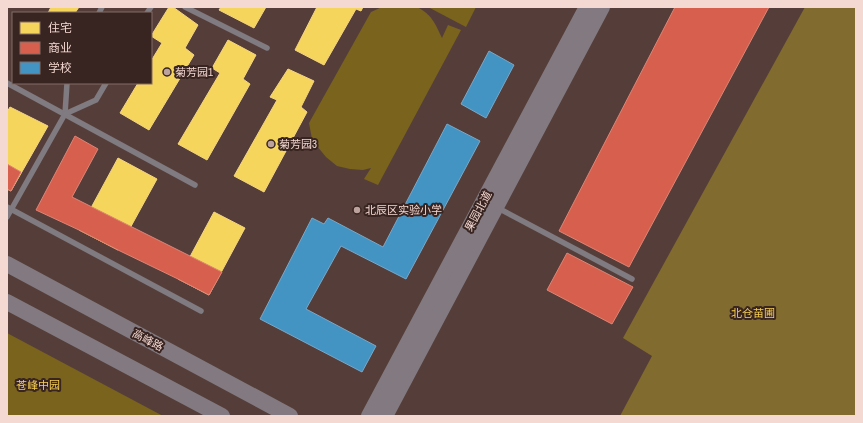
<svg xmlns="http://www.w3.org/2000/svg" width="863" height="423" font-family="'Archivo Narrow','Noto Sans SC',sans-serif">
  <style>
    .green { fill: #7a631d }
    .forest { fill: #816b2e }
    .homes { fill: #f6d55c; stroke: #f5d67f }
    .shops { fill: #d6604d; stroke: #df8475 }
    .schools { fill: #4393c3; stroke: #78a8c8 }
    .lines { fill: none; stroke-linecap: round; stroke-linejoin: round }
    .lane { stroke: #807a81; stroke-width: 5.5 }
    .secondary { stroke: #837a81; stroke-width: 16 }
    .poi-dot { fill: #bca29d; stroke: #382420; stroke-width: 1.5 }
    .labels { text-anchor: middle; dominant-baseline: central; stroke-width: 4; stroke-linejoin: round; paint-order: stroke }
    .poi-label { font-size: 11px; fill: #f4d8d2; stroke: #382420; text-anchor: start }
    .street-label { font-size: 11px; fill: #f4d8d2; stroke: #382420 }
    .park-label { font-size: 11px; fill: #f6cf50; stroke: #382420 }
  </style>
  <rect width="100%" height="100%" fill="#553e3a"/>
  <g class="green">
    <path d="M382,7H417C432,15 435,23 442,38L448,25L461,30L378,185L364,179L371,168L363,170L350,169L337,166L326,157L317,146L312,139L309,123L371,12Z"/>
    <polygon points="428,7 476,7 466,27"/>
    <polygon points="7,333 163,416 7,416"/>
  </g>
  <polygon class="forest" points="805,7 856,7 856,416 620,416 652,356 623,338"/>
  <g class="homes">
    <polygon points="51,7 79,7 75,13 48,13"/>
    <polygon points="169,7 173,7 198,25 185,48 194,55 149,130 120,113 138,83 151,83 151,61 162,43 151,36"/>
    <polygon points="221,7 266,7 254,28 219,10"/>
    <polygon points="317,7 363,7 361,11 356,9 324,65 295,50"/>
    <polygon points="228,40 256,55 243,79 250,84 207,160 178,144 220,73 212,68"/>
    <polygon points="288,69 314,81 301,107 307,112 264,192 234,176 277,100 270,97"/>
    <polygon points="10,107 48,126 11,191 7,189 7,112"/>
    <polygon points="118,158 157,179 118,250 79,230"/>
    <polygon points="214,212 245,228 209,295 178,279"/>
  </g>
  <g class="shops">
    <polygon points="675,7 769,7 629,267 559,231"/>
    <polygon points="75,136 98,149 72,197 222,272 209,295 178,279 118,250 79,230 36,210"/>
    <polygon points="7,164 21,172 11,191 7,189"/>
    <polygon points="567,253 633,287 612,324 547,290"/>
  </g>
  <g class="schools">
    <polygon points="489,51 514,65 486,118 461,104"/>
    <polygon points="447,124 480,141 406,279 341,246 306,309 376,346 362,372 260,319 312,218 324,224 328,218 383,247"/>
  </g>
  <g class="lines">
    <g class="lane">
      <polyline points="185,7 267,48"/>
      <polyline points="99,13 102,7"/>
      <polyline points="147,13 151,7"/>
      <polyline points="7,83 195,185"/>
      <polyline points="65,114 67,83"/>
      <polyline points="7,207 201,311"/>
      <polyline points="498,208 632,279"/>
      <polyline points="7,217 65,114 96,100 106,83"/>
    </g>
    <g class="secondary">
      <polyline points="7,264 290,416"/>
      <polyline points="7,302 222,416"/>
      <polyline points="369,416 587,7"/>
      <polyline points="385,416 602,7"/>
    </g>
  </g>
  <g class="poi-dot">
    <circle cx="167" cy="72" r="4"/>
    <circle cx="271" cy="144" r="4"/>
    <circle cx="357" cy="210" r="4"/>
  </g>
  <g class="labels">
    <g class="poi-label">
      <text x="175" y="72">菊芳园1</text>
      <text x="279" y="144">菊芳园3</text>
      <text x="365" y="210">北辰区实验小学</text>
    </g>
    <g class="street-label">
      <text transform="translate(478 211) rotate(-62)">果园北道</text>
      <text transform="translate(148 340) rotate(28)">高峰路</text>
    </g>
    <g class="park-label">
      <text x="753" y="313">北仓苗圃</text>
      <text x="38" y="385">苍峰中园</text>
    </g>
  </g>
  <rect width="863" height="423" fill="none" stroke="#f4d8d2" stroke-width="16"/>
  <rect x="12" y="12" width="140" height="72" fill="#382420" stroke="#836c67"/>
  <rect x="20" y="22" width="20" height="12" fill="#f6d55c" stroke="#836c67"/>
  <text x="48" y="32" font-size="12" fill="#f4d8d2">住宅</text>
  <rect x="20" y="42" width="20" height="12" fill="#d6604d" stroke="#836c67"/>
  <text x="48" y="52" font-size="12" fill="#f4d8d2">商业</text>
  <rect x="20" y="62" width="20" height="12" fill="#4393c3" stroke="#836c67"/>
  <text x="48" y="72" font-size="12" fill="#f4d8d2">学校</text>
</svg>
